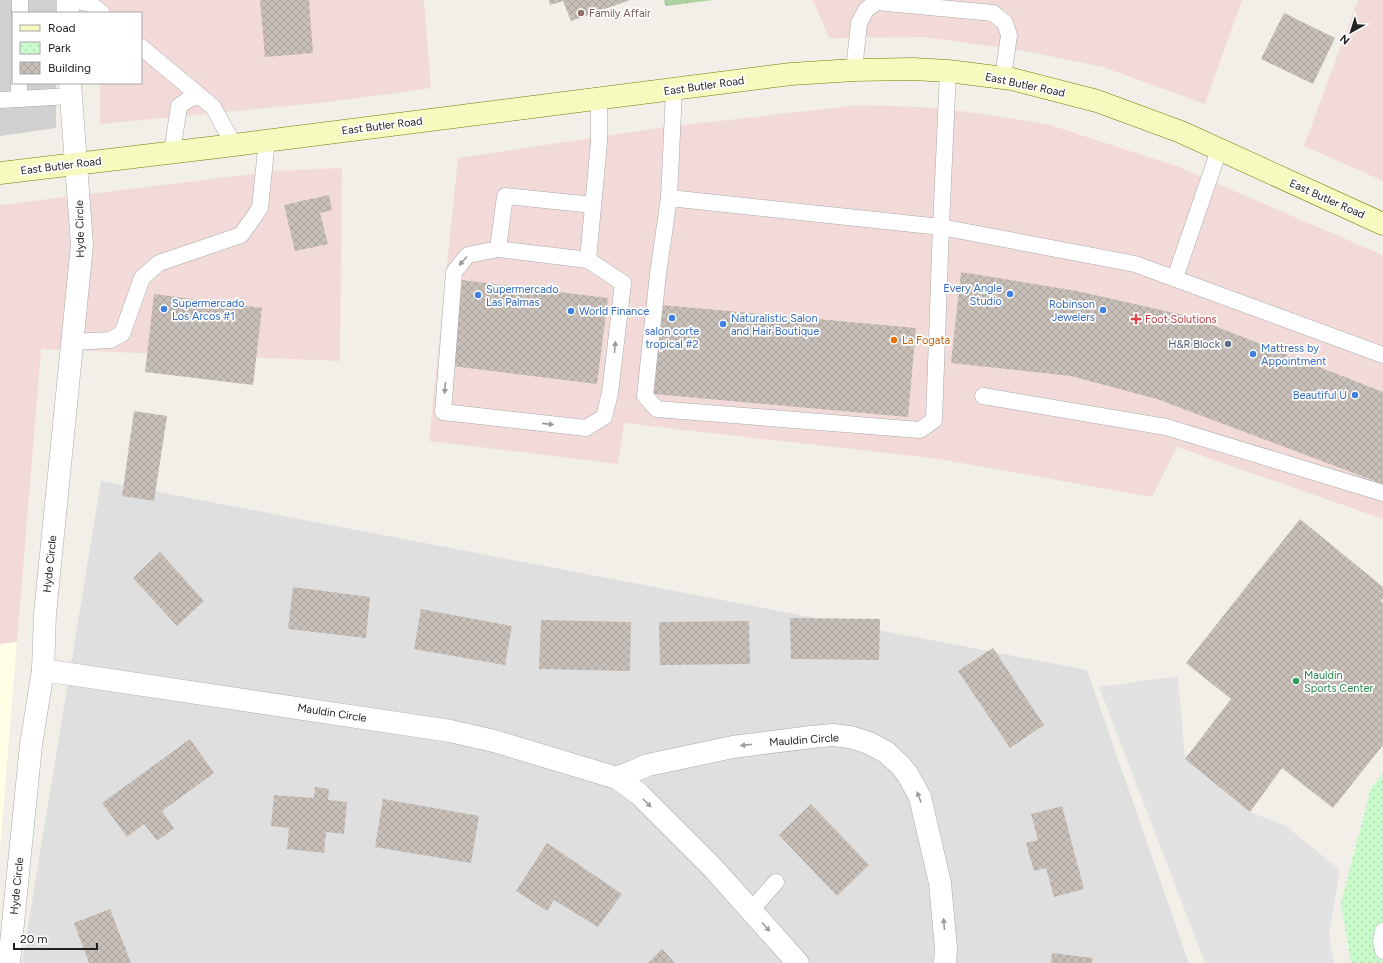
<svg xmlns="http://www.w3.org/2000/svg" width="1383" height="963" font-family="Figtree,sans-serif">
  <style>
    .residential { fill: #e0dfdf }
    .commercial { fill: #f2dad9 }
    .education { fill: #ffffe5 }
    .religious { fill: #d0d0d0 }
    .forest { fill: url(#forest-firs) }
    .park { fill: url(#park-dots) }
    .parking { fill: #e2e2e2 }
    .building { fill: url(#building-cross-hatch) }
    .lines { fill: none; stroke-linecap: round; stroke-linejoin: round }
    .lane-casing { stroke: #a9a9a9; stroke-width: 17 }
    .street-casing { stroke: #a9a9a9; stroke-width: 23 }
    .secondary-casing { stroke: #707d05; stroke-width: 23 }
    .lane { stroke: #fff; stroke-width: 16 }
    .street { stroke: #fff; stroke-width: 22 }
    .secondary { stroke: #f7fabf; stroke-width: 22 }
    .oneway { fill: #9c9c9c }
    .education-dot { fill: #8d6e63; stroke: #fff; stroke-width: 1.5 }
    .shop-dot { fill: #3f7fe0; stroke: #fff; stroke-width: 1.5 }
    .health-dot { fill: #e0444e; stroke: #fff; stroke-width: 1.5 }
    .food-dot { fill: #e8710a; stroke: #fff; stroke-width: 1.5 }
    .service-dot { fill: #5c6f8a; stroke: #fff; stroke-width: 1.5 }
    .leisure-dot { fill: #2e9e5b; stroke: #fff; stroke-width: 1.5 }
    .labels { text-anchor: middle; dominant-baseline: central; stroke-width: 3.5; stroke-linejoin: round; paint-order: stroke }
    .education-label { font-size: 11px; fill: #785e54; stroke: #fff; text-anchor: start }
    .street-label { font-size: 11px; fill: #222; stroke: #fff }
    .shop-label { font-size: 11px; fill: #366cbe; stroke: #fff; text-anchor: start }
    .health-label { font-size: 11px; fill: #be3a42; stroke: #fff; text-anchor: start }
    .food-label { font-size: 11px; fill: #c56008; stroke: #fff; text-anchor: start }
    .service-label { font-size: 11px; fill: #4e5e75; stroke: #fff; text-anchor: end }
    .leisure-label { font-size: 11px; fill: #27864d; stroke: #fff; text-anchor: start }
  </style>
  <defs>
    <pattern id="forest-firs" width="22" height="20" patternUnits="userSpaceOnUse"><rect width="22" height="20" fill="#add19e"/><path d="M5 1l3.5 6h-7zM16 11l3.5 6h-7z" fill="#95b388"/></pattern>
    <pattern id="park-dots" width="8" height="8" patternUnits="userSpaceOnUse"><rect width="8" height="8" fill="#c8facc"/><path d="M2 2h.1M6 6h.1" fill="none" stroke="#acd6af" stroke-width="1.8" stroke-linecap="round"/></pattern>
    <pattern id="building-cross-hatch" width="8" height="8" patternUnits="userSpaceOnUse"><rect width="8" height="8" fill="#c7bfb8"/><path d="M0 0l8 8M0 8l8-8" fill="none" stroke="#aba49e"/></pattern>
  </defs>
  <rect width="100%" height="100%" fill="#f2efe9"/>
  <polygon class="residential" points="101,481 1087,670 1189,963 22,963"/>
  <g class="commercial">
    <polygon points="99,0 424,0 431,88 329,102 100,124 100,83 141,83 141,13 99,13"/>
    <polygon points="813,0 1242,0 1205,104 1103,67 1025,51 925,37 829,38"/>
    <polygon points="1358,0 1383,0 1383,181 1304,146"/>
    <polygon points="861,105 941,108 1047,124 1176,166 1383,255 1383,519 1177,447 1152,497 939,459 624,423 618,464 429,441 458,158 665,127"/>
    <polygon points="342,168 340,361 41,349 17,642 0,644 0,205 276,171"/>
  </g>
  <polygon class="education" points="17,642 0,849 0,644"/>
  <polygon class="religious" points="0,0 56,0 56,13 13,13 13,83 56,83 56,128 0,136"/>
  <polygon class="forest" points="664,0 712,0 666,6"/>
  <polygon class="park" points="1383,773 1383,963 1351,963 1341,903 1371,788"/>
  <polygon class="parking" points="1178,676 1185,759 1250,812 1286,826 1340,870 1329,935 1334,963 1205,963 1099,687"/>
  <g class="building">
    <polygon points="260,0 309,0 313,53 265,57"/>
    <polygon points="549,0 630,0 571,21 563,1 550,5"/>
    <polygon points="1284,13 1335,38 1313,84 1261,59"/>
    <polygon points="329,195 332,210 320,213 328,244 295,251 284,205"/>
    <polygon points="961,272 1077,291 1192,317 1383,392 1383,484 1157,399 1071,376 951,363"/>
    <polygon points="462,280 608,298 597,384 452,366"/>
    <polygon points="154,294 262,308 253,385 145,372"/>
    <polygon points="662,305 916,328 908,417 654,394"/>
    <polygon points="134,411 167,416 154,501 122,496"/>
    <polygon points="1300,519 1383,587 1383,598 1381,601 1383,603 1383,745 1333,808 1282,768 1250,812 1185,759 1231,699 1186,663"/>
    <polygon points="160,552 204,601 177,626 133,578"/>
    <polygon points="293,587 370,597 366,638 288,629"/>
    <polygon points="421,609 512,626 505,665 414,649"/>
    <polygon points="790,618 880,619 879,660 791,659"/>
    <polygon points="541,620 631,622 630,671 539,669"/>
    <polygon points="749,621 750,664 660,665 659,622"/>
    <polygon points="993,648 1044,725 1010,748 958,671"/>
    <polygon points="190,739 214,773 162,811 174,828 157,841 144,824 127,837 102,803"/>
    <polygon points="315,787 329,789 328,800 347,802 344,834 326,832 324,853 287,849 289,828 271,826 274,795 314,798"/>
    <polygon points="383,799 479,816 471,863 375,847"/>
    <polygon points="811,804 869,865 837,896 779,835"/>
    <polygon points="1062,806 1084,889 1054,897 1046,868 1034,871 1026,843 1038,840 1031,814"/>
    <polygon points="547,843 622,894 598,927 554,900 547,911 516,891"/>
    <polygon points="110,909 131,963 89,963 74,923"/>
    <polygon points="662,949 675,963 648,963"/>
    <polygon points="1052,953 1093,958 1092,963 1051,963"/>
  </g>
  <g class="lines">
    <g class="lane-casing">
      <g id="lane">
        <polyline points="74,0 91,4 102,13"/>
        <polyline points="20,13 20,0"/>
        <polyline points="141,47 213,107 234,145"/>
        <polyline points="854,70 859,23 866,10 876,2 993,13 1005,23 1009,35 1003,78"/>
        <polyline points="674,90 669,198 658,274 645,396 657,409 920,430 934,420 941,227 948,71"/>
        <polyline points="19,99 19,83"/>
        <polyline points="0,100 71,96"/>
        <polyline points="172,152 179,106 189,99 199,96"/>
        <polyline points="669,198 941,227 1135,264 1383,355"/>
        <polyline points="593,205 505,196 498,249 588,260 599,142 599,99"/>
        <polyline points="498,249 468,255 454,272 443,412 586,428 604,417 610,393 623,283 588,260"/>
        <polyline points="1175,278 1219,150"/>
        <polyline points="73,342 110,340 122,334 142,278 159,263 241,235 260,208 267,140"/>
        <polyline points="983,396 1166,427 1383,493"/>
        <polyline points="751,910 776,882"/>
        <polyline points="1383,931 1381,942 1383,951"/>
      </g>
    </g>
    <g class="street-casing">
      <g id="street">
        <polyline points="68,0 68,13"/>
        <polyline points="43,670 450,731 494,741 617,778 639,794 712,867 798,963"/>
        <polyline points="617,778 648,765 733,747 811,737 833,735 850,737 869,743 886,752 900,765 908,775 920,797 940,883 946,948 945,963"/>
        <polyline points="9,963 31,745 43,670 45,614 82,245 70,83"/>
      </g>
    </g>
    <g class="secondary-casing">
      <polyline id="secondary" points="0,173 234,145 791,74 854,70 913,69 948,71 1012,79 1097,101 1181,132 1383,224"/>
    </g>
    <use href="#lane" class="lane"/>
    <use href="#street" class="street"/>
    <use href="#secondary" class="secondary"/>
  </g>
  <defs><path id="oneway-solid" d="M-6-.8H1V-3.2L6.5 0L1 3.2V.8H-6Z"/></defs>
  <g class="oneway">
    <use href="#oneway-solid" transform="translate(463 261) rotate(131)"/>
    <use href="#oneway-solid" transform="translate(615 347) rotate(-84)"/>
    <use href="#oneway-solid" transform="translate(445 388) rotate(94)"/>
    <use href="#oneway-solid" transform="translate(548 424) rotate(6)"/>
    <use href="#oneway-solid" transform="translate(746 745) rotate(173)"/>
    <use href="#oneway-solid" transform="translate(919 797) rotate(-111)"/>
    <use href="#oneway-solid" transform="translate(647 803) rotate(45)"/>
    <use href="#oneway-solid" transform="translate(944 924) rotate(-95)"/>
    <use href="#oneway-solid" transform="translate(766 927) rotate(48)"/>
  </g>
  <circle class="education-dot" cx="581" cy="13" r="4"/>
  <g class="shop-dot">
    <circle cx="1010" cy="294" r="4"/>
    <circle cx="478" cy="295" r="4"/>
    <circle cx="164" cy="309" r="4"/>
    <circle cx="1103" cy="310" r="4"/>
    <circle cx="571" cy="311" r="4"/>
    <circle cx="672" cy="318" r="4"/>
    <circle cx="723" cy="324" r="4"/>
    <circle cx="1253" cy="354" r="4"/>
    <circle cx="1355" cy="395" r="4"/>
  </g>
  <path class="health-dot" d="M1134 313h4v4h4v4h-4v4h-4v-4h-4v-4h4z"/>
  <circle class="food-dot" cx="894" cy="340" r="4"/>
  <circle class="service-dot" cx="1228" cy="344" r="4"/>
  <circle class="leisure-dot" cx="1296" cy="681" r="4"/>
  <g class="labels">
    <g class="education-label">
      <text x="589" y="13">Family Affair</text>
    </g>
    <g class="street-label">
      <text transform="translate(1025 85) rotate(12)">East Butler Road</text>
      <text transform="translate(704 86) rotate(-8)">East Butler Road</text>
      <text transform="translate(382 126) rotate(-7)">East Butler Road</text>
      <text transform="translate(61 166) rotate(-7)">East Butler Road</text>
      <text transform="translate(1327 199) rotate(24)">East Butler Road</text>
      <text transform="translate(80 229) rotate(-91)">Hyde Circle</text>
      <text transform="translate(50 564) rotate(-84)">Hyde Circle</text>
      <text transform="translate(332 713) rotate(9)">Mauldin Circle</text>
      <text transform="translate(804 740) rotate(-4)">Mauldin Circle</text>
      <text transform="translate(17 886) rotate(-84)">Hyde Circle</text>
    </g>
    <g class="shop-label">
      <text x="1002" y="288" text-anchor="end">Every Angle<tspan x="1002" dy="13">Studio</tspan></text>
      <text x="486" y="289">Supermercado<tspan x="486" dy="13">Las Palmas</tspan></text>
      <text x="172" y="303">Supermercado<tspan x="172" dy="13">Los Arcos #1</tspan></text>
      <text x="1095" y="304" text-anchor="end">Robinson<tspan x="1095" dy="13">Jewelers</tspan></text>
      <text x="579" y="311">World Finance</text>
      <text x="731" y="318">Naturalistic Salon<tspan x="731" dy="13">and Hair Boutique</tspan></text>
      <text x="672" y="331" text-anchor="middle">salon corte<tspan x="672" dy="13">tropical #2</tspan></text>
      <text x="1261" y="348">Mattress by<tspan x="1261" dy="13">Appointment</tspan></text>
      <text x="1347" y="395" text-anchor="end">Beautiful U</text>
    </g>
    <g class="health-label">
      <text x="1145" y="319">Foot Solutions</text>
    </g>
    <g class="food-label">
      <text x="902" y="340">La Fogata</text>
    </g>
    <g class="service-label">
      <text x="1220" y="344">H&amp;R Block</text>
    </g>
    <g class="leisure-label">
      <text x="1304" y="675">Mauldin<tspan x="1304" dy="13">Sports Center</tspan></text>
    </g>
  </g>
  <rect x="12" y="12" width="130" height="72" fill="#ffffff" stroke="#a7a7a7"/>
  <rect x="20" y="25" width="20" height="6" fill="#f7fabf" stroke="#a7a7a7"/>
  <text x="48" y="32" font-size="12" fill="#222222">Road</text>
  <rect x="20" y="42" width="20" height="12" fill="url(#park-dots)" stroke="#a7a7a7"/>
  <text x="48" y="52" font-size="12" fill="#222222">Park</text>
  <rect x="20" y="62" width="20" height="12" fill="url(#building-cross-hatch)" stroke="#a7a7a7"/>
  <text x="48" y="72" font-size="12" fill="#222222">Building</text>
  <g transform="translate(1351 32) rotate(219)" stroke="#ffffff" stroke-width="3" paint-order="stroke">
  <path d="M0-3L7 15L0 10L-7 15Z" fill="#222222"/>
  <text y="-6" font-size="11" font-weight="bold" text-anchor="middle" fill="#222222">N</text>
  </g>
  <path d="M14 943v6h83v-6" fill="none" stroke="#222222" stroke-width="2"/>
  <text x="20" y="943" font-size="12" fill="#222222" stroke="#ffffff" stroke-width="3" paint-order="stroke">20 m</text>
</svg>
